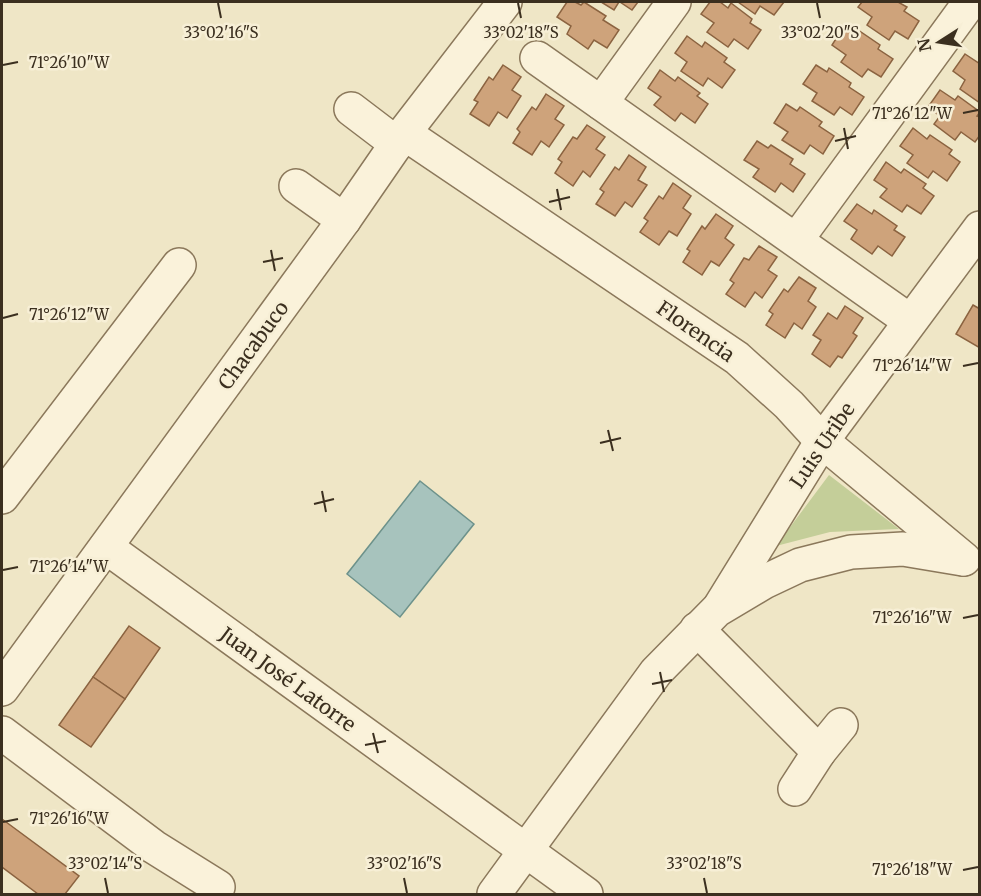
<svg xmlns="http://www.w3.org/2000/svg" width="981" height="896" font-family="Merriweather,serif">
  <style>
    .green { fill: #c4ce99 }
    .water { fill: #a7c3bd; stroke: #6d928b; stroke-width: 1.5 }
    .building { fill: #cea37b; stroke: #8b6340; stroke-width: 1.5 }
    .lines { fill: none; stroke-linecap: round; stroke-linejoin: round }
    .minor-casing { stroke: #8b785b; stroke-width: 36 }
    .minor { stroke: #faf2da; stroke-width: 33 }
    .ticks { fill: none; stroke: #3b2f1f; stroke-width: 2 }
    .labels { text-anchor: middle; dominant-baseline: central; stroke-width: 5; stroke-linejoin: round; paint-order: stroke }
    .street-label { font-size: 20px; fill: #3b2f1f; stroke: #f7efd6 }
    .ticks-label { font-size: 15px; text-anchor: middle; fill: #3b2f1f; stroke: #f7efd6; stroke-width: 5; stroke-linejoin: round; paint-order: stroke }
  </style>
  <rect width="100%" height="100%" fill="#efe6c6"/>
  <polygon class="green" points="829,475 899,529 830,532 776,546"/>
  <polygon class="water" points="420,481 474,524 400,617 347,574"/>
  <g class="building">
    <polygon points="567,2 575,2 581,5 584,2 606,16 603,20 619,30 607,48 594,40 588,49 567,34 571,26 557,17"/>
    <polygon points="601,2 619,2 614,10"/>
    <polygon points="620,2 638,2 632,10"/>
    <polygon points="710,2 720,2 728,8 731,3 752,19 750,23 761,30 748,49 734,39 728,47 707,32 714,23 701,14"/>
    <polygon points="738,2 784,2 774,15 760,6 755,14"/>
    <polygon points="862,2 898,2 907,7 904,11 919,21 908,39 895,31 889,40 867,25 872,17 858,7"/>
    <polygon points="844,26 855,34 858,30 880,45 878,49 893,59 881,77 868,69 862,77 841,62 846,55 832,45"/>
    <polygon points="687,36 702,47 705,42 727,58 724,62 735,70 722,88 708,78 703,86 681,71 687,62 675,53"/>
    <polygon points="965,54 980,64 980,103 960,89 965,80 953,71"/>
    <polygon points="503,65 521,77 512,90 521,96 507,118 498,112 489,126 470,114 478,102 474,100 489,77 493,80"/>
    <polygon points="816,65 827,72 829,68 851,83 849,87 864,97 852,115 840,107 834,115 812,101 817,93 803,84"/>
    <polygon points="660,70 675,81 678,77 700,93 697,96 708,104 695,123 681,113 675,121 654,105 661,97 648,88"/>
    <polygon points="940,90 955,100 958,96 980,112 977,116 980,117 980,135 975,142 961,132 955,140 934,124 940,116 928,107"/>
    <polygon points="546,94 564,106 555,119 564,125 549,147 541,141 532,155 513,143 520,132 517,129 532,107 536,110"/>
    <polygon points="786,104 797,111 800,107 822,122 819,126 834,136 823,154 810,145 804,154 782,140 788,132 774,123"/>
    <polygon points="587,125 605,137 596,149 605,155 590,177 583,171 573,186 555,173 562,162 558,159 573,137 577,139"/>
    <polygon points="913,128 927,139 930,135 952,150 949,154 960,162 947,181 933,171 928,178 907,163 913,155 900,146"/>
    <polygon points="757,141 768,148 771,145 793,159 790,164 805,174 793,192 781,183 775,192 753,177 759,169 744,160"/>
    <polygon points="629,155 646,167 638,180 647,185 632,207 625,202 615,216 596,204 604,192 600,189 615,167 619,170"/>
    <polygon points="886,162 901,173 904,169 926,184 923,188 934,196 921,214 907,205 902,212 880,197 887,189 874,180"/>
    <polygon points="673,183 691,196 683,208 691,214 677,236 669,231 659,245 640,232 648,221 644,218 659,196 663,199"/>
    <polygon points="857,204 872,214 874,210 897,226 894,230 905,237 892,256 878,246 872,254 851,239 857,230 844,221"/>
    <polygon points="716,214 733,226 725,238 734,245 719,266 711,261 702,275 683,262 690,251 687,249 702,226 705,229"/>
    <polygon points="759,246 777,257 768,270 777,276 762,298 755,292 745,307 726,294 734,283 730,280 744,258 749,260"/>
    <polygon points="799,277 816,288 808,301 816,307 802,329 794,323 785,338 766,325 773,314 769,311 784,289 788,292"/>
    <polygon points="973,305 980,309 980,348 956,334"/>
    <polygon points="845,306 863,318 853,333 857,336 842,358 838,356 830,367 812,354 821,340 813,335 828,313 837,319"/>
    <polygon points="129,626 160,648 125,699 93,677"/>
    <polygon points="93,677 125,699 91,747 59,725"/>
    <polygon points="2,819 79,876 65,894 38,894 2,867"/>
  </g>
  <g class="lines">
    <g class="minor-casing">
      <g id="minor">
        <polyline points="537,58 910,321"/>
        <polyline points="601,103 674,2"/>
        <polyline points="351,109 397,144"/>
        <polyline points="404,133 737,358 789,405 822,441 964,559"/>
        <polyline points="296,186 344,220"/>
        <polyline points="797,239 970,2"/>
        <polyline points="2,497 179,265"/>
        <polyline points="106,547 586,894"/>
        <polyline points="721,605 822,441 980,228"/>
        <polyline points="697,629 819,752"/>
        <polyline points="2,689 344,220 404,133 505,2"/>
        <polyline points="2,733 154,847 218,887"/>
        <polyline points="795,789 819,752 841,725"/>
        <polyline points="494,894 656,672 717,610 764,582 800,565 851,552 903,549 963,559"/>
      </g>
    </g>
    <use href="#minor" class="minor"/>
  </g>
  <path class="ticks" d="M218,3L221,18M518,3L521,18M817,3L820,18M3,65L18,62M963,113L978,110M844,128L848,149M835,141L856,136M557,189L561,210M549,202L570,197M271,250L275,271M263,262L283,258M3,318L18,314M963,366L978,363M608,430L613,451M600,443L621,438M322,491L326,512M314,504L334,499M3,570L18,567M963,618L978,615M660,672L664,692M652,684L672,680M373,733L378,753M365,745L386,741M3,822L18,819M963,870L978,867M105,878L108,893M404,878L407,893M704,878L707,893"/>
  <g class="labels">
    <g class="street-label">
      <text transform="translate(696 331) rotate(35)">Florencia</text>
      <text transform="translate(253 345) rotate(-54)">Chacabuco</text>
      <text transform="translate(822 445) rotate(-56)">Luis Uribe</text>
      <text transform="translate(288 679) rotate(36)">Juan José Latorre</text>
    </g>
  </g>
  <g class="ticks-label">
    <text x="221" y="38">33°02'16"S</text>
    <text x="521" y="38">33°02'18"S</text>
    <text x="820" y="38">33°02'20"S</text>
    <text x="69" y="68">71°26'10"W</text>
    <text x="912" y="119">71°26'12"W</text>
    <text x="69" y="320">71°26'12"W</text>
    <text x="912" y="371">71°26'14"W</text>
    <text x="69" y="572">71°26'14"W</text>
    <text x="912" y="623">71°26'16"W</text>
    <text x="69" y="824">71°26'16"W</text>
    <text x="105" y="869">33°02'14"S</text>
    <text x="404" y="869">33°02'16"S</text>
    <text x="704" y="869">33°02'18"S</text>
    <text x="912" y="875">71°26'18"W</text>
  </g>
  <rect width="981" height="896" fill="none" stroke="#3b2f1f" stroke-width="6"/>
  <g transform="translate(939 42) rotate(258)" stroke="#f7efd6" stroke-width="4.5" paint-order="stroke">
  <path d="M0-4.5L10 22L0 15L-10 22Z" fill="#3b2f1f"/>
  <text y="-9" font-size="16" font-weight="bold" text-anchor="middle" fill="#3b2f1f">N</text>
  </g>
</svg>
